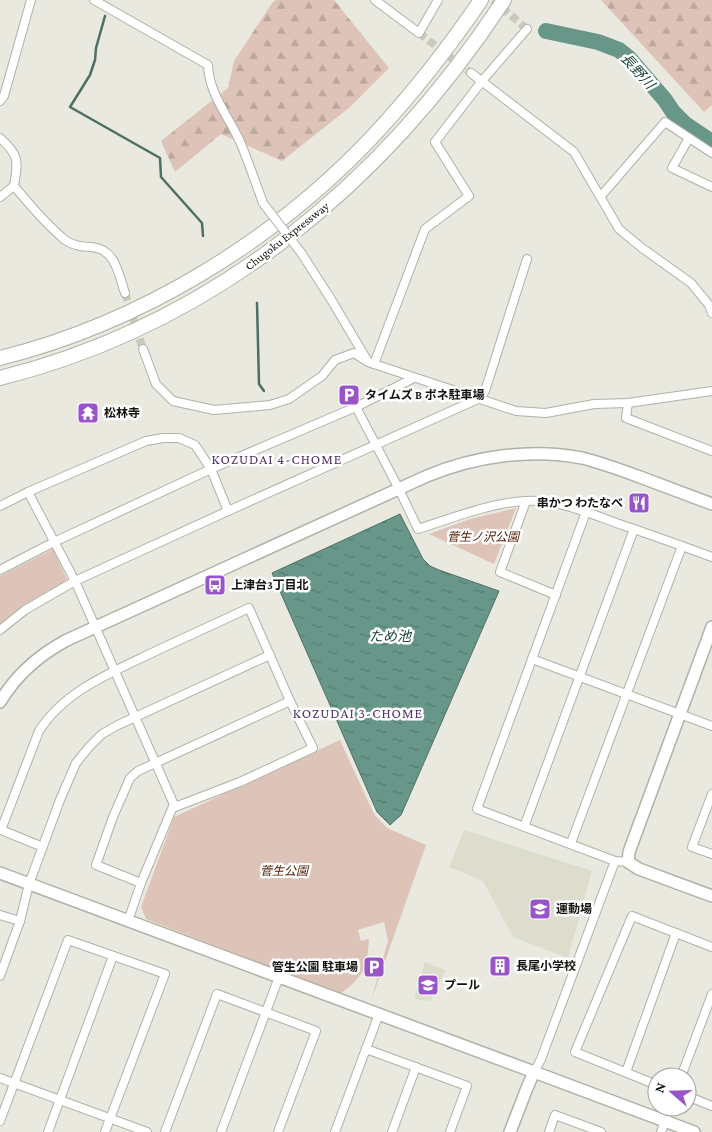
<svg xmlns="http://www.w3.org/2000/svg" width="712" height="1132" font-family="'Crimson Pro','Noto Sans JP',serif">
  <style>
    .built { fill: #dcddcc }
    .forest { fill: url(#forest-firs) }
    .park { fill: #dec4b8 }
    .water { fill: url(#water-ripples); stroke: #4e6f65 }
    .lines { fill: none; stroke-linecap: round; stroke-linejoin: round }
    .stream { stroke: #4e6f65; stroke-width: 2.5 }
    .river { stroke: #68978a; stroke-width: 16 }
    .street-tunnel { stroke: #c9c9c0; stroke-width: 8; stroke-dasharray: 8 4; stroke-linecap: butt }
    .street-casing { stroke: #b0b1a7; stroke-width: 10 }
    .secondary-casing { stroke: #b0b1a7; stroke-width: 14 }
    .highway-casing { stroke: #b0b1a7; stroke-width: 16 }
    .street { stroke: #fff; stroke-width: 8 }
    .secondary { stroke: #fff; stroke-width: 11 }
    .highway { stroke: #fff; stroke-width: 14 }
    .street-bridge-casing { stroke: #b0b1a7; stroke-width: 10; stroke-linecap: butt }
    .street-bridge { stroke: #fff; stroke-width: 8 }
    .labels { text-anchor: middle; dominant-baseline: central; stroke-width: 5; stroke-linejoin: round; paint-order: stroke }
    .street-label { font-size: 12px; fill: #12120f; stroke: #fff }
    .poi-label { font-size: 12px; font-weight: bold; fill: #12120f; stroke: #fff; text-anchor: start }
    .park-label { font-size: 12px; font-style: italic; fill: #522004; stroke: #fff }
    .water-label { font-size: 14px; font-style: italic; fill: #143f35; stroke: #fff }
    .neighbourhood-label { font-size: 14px; letter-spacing: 1px; fill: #53336c; stroke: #fff }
  </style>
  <defs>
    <pattern id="forest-firs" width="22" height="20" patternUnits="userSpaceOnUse" patternTransform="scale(1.25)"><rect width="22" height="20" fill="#dec4b8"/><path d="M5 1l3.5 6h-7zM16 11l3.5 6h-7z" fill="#bda79d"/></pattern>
    <pattern id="water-ripples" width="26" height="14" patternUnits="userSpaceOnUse" patternTransform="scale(1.25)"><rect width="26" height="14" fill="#68978a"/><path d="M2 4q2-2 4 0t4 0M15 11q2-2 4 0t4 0" fill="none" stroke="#547a6f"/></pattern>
  </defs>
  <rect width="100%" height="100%" fill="#e9e9df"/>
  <g class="built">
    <polygon points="464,830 592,871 568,958 513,937 483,881 449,867"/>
    <polygon points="425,962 446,970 430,1001 414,999"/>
  </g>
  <g class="forest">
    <polygon points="276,0 334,0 389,68 349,108 282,161 221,134 175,172 161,141 228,88 234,61 272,3"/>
    <polygon points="601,0 712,0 712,105 704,112"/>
  </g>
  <g class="park">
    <polygon points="516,508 494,564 429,534 470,519"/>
    <polygon points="53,549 67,579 66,582 23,607 0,625 0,576"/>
    <path d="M340,740L374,814L387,828L426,845L371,1001L388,941L384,922L358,930L361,941L369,939C368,949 368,962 363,971C358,980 348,988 340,994L146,919L141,907L174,817Z"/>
  </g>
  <polygon class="water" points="400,514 423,559 430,566 439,570 499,591 401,815 390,825 377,812 272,573"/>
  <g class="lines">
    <g class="stream">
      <polyline points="105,16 96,48 95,60 90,75 70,107 160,158 161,177 202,223 203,236"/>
      <polyline points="257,303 259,384 264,391"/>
    </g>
    <polyline class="river" points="546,31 598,42 619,50 629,58 665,100 673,112 685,124 712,142"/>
    <g class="street-tunnel">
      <polyline points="493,0 527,29"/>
      <polyline points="419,33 471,73"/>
      <polyline points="125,293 143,349"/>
    </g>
    <g class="street-casing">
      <g id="street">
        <path d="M94,0L208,65C209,95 230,118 241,144C249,163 256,184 263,203"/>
        <polyline points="375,0 419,33 438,0"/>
        <polyline points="471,73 574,152 619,229 642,248 691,283 709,305 712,313"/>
        <polyline points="0,101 4,96 31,0"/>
        <path d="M0,138C20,156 18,161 14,186C30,205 46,224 65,240C72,245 82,247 91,247C116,249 118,273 125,293"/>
        <polyline points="689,138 672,168 712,187"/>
        <polyline points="601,196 665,122 712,153"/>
        <polyline points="0,197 14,186"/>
        <polyline points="302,254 332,301 367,360"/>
        <polyline points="143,349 156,384 173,401 214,410 270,405 289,399 322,376 335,360 354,353 368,362 374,364 516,411 546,413 594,404 628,403 712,391"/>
        <polyline points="374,364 425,229 469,196 435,142 482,81 527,29"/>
        <polyline points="628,403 626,418 712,451"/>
        <polyline points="356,407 414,378"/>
        <path d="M28,492L75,581L175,807L240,782L313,748L290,701L249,608C219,622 189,636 158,650C115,671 66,689 39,731L1,830L43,847"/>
        <polyline points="526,501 500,572 556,595"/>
        <polyline points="0,506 28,492 146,441 163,438 179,438 195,445 211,469 228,511"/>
        <polyline points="586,512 477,809 615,861 628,862"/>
        <path d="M0,570L54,542L211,469L356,407L399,489L418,529C453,518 489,503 525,501C559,499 591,514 622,525C652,535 682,546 712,557"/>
        <polyline points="0,630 25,610 75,581 228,511 478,399 485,391 527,259"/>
        <polyline points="532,659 712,726"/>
        <polyline points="712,794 692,847 712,854"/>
        <polyline points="524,827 634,529"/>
        <polyline points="571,843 682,546"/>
        <polyline points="141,883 96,865 113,817 130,778 138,771 290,701"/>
        <polyline points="0,915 20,921"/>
        <polyline points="128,921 141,883 174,804"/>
        <polyline points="0,976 20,921 29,884 60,800 76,763 89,747 102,734 118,725 270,655"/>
        <polyline points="366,1049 467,1086 450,1132"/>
        <polyline points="534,1072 541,1059 615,861"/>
        <polyline points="626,1072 676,933"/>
        <polyline points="681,1077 712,994"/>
        <polyline points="0,1078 147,1132"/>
        <polyline points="657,1085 575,1052 632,916 712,947"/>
        <polyline points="687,1096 712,1106"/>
        <polyline points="0,1121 68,940 165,974 105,1132"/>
        <polyline points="48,1132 113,956"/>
        <polyline points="165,1132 217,994 316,1031 278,1132"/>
        <polyline points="221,1132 279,977"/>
        <polyline points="335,1132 379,1014"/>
        <polyline points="392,1132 416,1067"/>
        <polyline points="549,1132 555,1115 601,1132"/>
        <polyline points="661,1132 670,1107"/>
      </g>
    </g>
    <g class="secondary-casing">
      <g id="secondary">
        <polyline points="712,627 629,852 628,862 639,869 712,896"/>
        <path d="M0,702C16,675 39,655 67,640L427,476C475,456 531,448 582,458C602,463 621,470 640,477C664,486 688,495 712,504"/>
        <polyline points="0,873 534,1072 527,1088 510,1132"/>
        <polyline points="534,1072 694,1132"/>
      </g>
    </g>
    <g class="highway-casing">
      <g id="highway">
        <path d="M0,358C141,323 276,240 375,134C414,92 449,47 481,0"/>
        <path d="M0,378C215,324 384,183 504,0"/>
      </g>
    </g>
    <use href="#street" class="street"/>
    <use href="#secondary" class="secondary"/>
    <use href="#highway" class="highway"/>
    <g class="street-bridge-casing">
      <polyline id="street-bridge" points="263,203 302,254"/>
    </g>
    <use href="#street-bridge" class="street-bridge"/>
  </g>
  <defs>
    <g id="parking-square" transform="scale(1.125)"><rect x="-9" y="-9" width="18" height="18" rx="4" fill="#9855ca" stroke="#fff"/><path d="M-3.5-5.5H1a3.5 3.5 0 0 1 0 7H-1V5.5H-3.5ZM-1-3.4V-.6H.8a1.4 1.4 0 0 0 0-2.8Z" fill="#fff"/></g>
    <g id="temple-square" transform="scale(1.125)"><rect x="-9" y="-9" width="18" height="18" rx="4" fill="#9855ca" stroke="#fff"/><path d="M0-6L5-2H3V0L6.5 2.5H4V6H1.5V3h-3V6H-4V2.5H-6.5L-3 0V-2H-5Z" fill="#fff"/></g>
    <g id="restaurant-square" transform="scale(1.125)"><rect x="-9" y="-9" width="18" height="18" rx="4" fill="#9855ca" stroke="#fff"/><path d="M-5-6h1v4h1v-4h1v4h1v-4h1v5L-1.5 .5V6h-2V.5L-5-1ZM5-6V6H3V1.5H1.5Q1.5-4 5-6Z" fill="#fff"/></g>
    <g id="bus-square" transform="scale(1.125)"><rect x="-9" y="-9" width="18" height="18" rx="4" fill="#9855ca" stroke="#fff"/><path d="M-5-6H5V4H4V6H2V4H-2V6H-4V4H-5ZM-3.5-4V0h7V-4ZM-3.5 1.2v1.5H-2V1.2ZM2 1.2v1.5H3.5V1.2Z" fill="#fff"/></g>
    <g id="school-square" transform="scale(1.125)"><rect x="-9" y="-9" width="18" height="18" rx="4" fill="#9855ca" stroke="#fff"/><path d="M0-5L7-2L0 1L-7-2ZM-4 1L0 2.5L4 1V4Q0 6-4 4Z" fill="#fff"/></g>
    <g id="building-square" transform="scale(1.125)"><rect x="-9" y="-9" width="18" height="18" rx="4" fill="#9855ca" stroke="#fff"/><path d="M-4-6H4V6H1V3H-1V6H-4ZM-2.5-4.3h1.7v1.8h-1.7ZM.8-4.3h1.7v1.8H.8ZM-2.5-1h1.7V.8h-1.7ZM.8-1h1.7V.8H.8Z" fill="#fff"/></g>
  </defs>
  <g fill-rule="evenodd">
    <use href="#parking-square" x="349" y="395"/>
    <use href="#temple-square" x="88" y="413"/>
    <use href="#restaurant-square" x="639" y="503"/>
    <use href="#bus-square" x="215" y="585"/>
    <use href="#school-square" x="540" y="909"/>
    <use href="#building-square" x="500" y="966"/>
    <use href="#parking-square" x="374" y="967"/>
    <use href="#school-square" x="428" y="985"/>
  </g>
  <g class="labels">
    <g class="street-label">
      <text transform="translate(287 236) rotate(-38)">Chugoku Expressway</text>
    </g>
    <g class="poi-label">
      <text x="365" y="395">タイムズ B ポネ駐車場</text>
      <text x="104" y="413">松林寺</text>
      <text x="623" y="503" text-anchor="end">串かつ わたなべ</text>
      <text x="231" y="585">上津台3丁目北</text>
      <text x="556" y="909">運動場</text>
      <text x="516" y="966">長尾小学校</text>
      <text x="358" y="967" text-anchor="end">管生公園 駐車場</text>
      <text x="444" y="985">プール</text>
    </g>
    <g class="park-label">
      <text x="483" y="537">菅生ノ沢公園</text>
      <text x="284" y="871">菅生公園</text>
    </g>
    <g class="water-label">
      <text transform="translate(638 71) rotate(48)">長野川</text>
      <text x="390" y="636">ため池</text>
    </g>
    <g class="neighbourhood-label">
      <text x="277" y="459">KOZUDAI 4-CHOME</text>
      <text x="358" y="713">KOZUDAI 3-CHOME</text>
    </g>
  </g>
  <g transform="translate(672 1092) rotate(290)"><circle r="24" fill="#ffffff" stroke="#a0a09f"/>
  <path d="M0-4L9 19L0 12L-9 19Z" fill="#9855ca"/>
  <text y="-8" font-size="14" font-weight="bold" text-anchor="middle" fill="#12120f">N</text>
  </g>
</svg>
